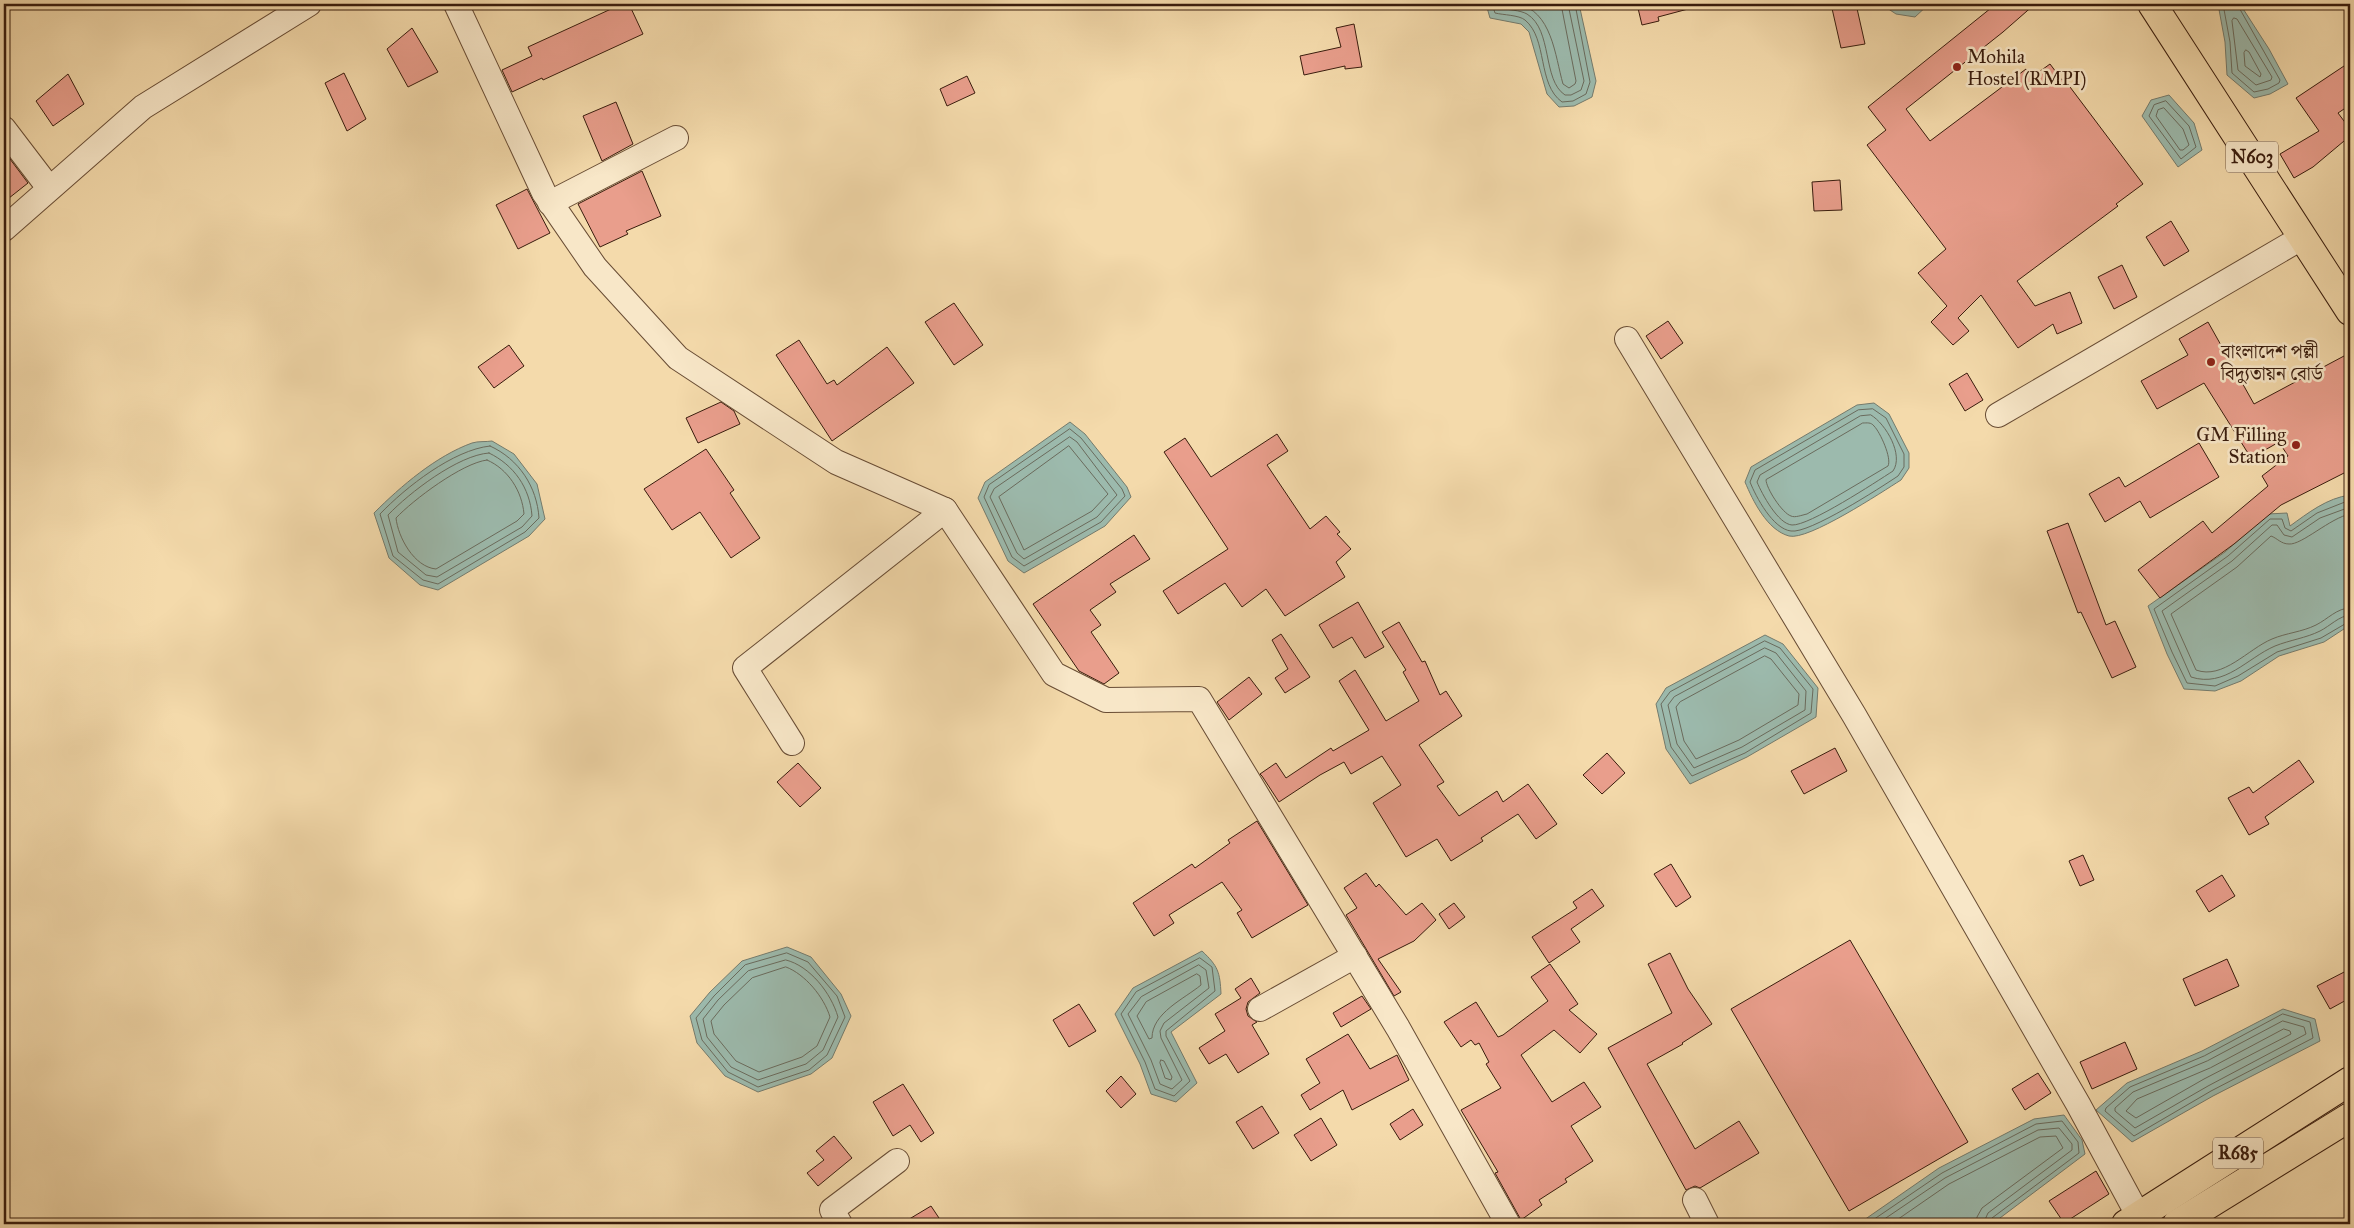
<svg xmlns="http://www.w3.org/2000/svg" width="2354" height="1228" font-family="'IM FELL Great Primer','Noto Serif Bengali',serif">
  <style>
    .water { fill: #9cbaad; stroke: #747b6d }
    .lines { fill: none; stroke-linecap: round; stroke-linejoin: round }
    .shore { stroke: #6a6b5d; stroke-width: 1 }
    .building { fill: #e99e8c; stroke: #391c0d }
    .minor-casing { stroke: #684c34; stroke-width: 26 }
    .major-casing { stroke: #391c0d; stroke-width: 30 }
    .highway-casing { stroke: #391c0d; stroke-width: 30 }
    .minor { stroke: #f8e7c8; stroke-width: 24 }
    .major { stroke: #f4daab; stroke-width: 28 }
    .highway { stroke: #f4daab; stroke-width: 28 }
    .poi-dot { fill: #8f2418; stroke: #f8e7c8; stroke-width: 2 }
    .labels { text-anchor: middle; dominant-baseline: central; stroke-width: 5; stroke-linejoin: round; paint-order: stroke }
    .shield { fill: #f8e7c8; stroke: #725945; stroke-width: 1 }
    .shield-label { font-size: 18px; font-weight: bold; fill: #391c0d }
    .poi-label { font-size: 19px; fill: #391c0d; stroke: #f8e7c8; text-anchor: start }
  </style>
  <rect width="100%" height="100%" fill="#f4daab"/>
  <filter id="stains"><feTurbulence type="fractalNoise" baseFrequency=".004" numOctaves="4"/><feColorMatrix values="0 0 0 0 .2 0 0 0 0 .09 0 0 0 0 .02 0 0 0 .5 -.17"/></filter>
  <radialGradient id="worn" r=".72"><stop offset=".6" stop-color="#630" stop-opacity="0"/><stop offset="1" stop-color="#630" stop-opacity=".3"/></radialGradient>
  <g class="water">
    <polygon points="1486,4 1579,4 1596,81 1592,97 1574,106 1559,107 1547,94 1529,32 1521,24 1490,18"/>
    <polygon points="1881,4 1929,4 1915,17 1896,14"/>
    <polygon points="2218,4 2240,4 2269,49 2288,84 2270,94 2254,98 2227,75 2225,42"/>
    <polygon points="2169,95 2194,123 2202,150 2178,167 2142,116 2151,100"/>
    <path d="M1874,403L1889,414L1909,453V468L1901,480C1882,492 1808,541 1789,536C1767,530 1753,501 1745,482L1751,467L1857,405Z"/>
    <polygon points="1070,422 1085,434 1127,487 1131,497 1105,526 1024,573 1008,561 978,498 985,482"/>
    <path d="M492,441L514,454L537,484L545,519L529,536L438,590L420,585L389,558L374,513C401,486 436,456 472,443C478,441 486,442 492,441Z"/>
    <path d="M2350,495V625L2324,642L2279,656L2241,681L2215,691L2184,689L2167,654L2148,606L2225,552L2268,514L2287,513L2290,526C2308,513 2327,498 2350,495Z"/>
    <polygon points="1765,635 1783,644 1818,688 1816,717 1747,757 1690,784 1666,749 1656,704 1666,688"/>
    <polygon points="787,947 811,957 841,994 851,1016 832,1058 811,1074 758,1092 725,1076 697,1043 690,1016 710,992 742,961"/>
    <path d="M1202,951C1218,966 1220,972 1221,994L1171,1032L1197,1083L1176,1102L1151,1094L1140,1064L1115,1014L1133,988Z"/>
    <polygon points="2283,1009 2315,1019 2320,1041 2213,1096 2132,1142 2096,1110 2127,1083 2202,1051"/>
    <polygon points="2064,1115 2082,1140 2085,1154 1992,1224 1861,1224 1864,1220 1939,1168 2034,1119"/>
  </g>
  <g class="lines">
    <g class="shore">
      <path d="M1492,4L1495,13C1503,15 1519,15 1525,20C1548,39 1537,84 1562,102L1573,101L1586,94L1590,82L1575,4"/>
      <path d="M1498,4L1500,8C1508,10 1520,10 1527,14C1553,30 1542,80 1565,95H1571L1581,90L1584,81L1568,4"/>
      <path d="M1517,4C1552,10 1555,56 1563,84L1569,88L1575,84L1576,81L1561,4"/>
      <polyline points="2223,4 2230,42 2232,73 2254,92 2268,89 2279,83 2280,80 2237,4"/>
      <polygon points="2234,18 2237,19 2272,77 2271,80 2256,85 2238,70 2232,21"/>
      <polygon points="2246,50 2249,52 2261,74 2260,77 2245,66 2244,53"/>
      <polygon points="2166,101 2189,126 2196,147 2181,159 2149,116 2154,105"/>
      <polygon points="2164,108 2183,129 2189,145 2183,150 2180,150 2156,116 2158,110"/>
      <path d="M1873,409L1886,418L1904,454V467L1898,476C1880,488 1809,534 1791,531C1773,529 1756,497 1750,482L1755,470L1858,410Z"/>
      <path d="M1871,415C1886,424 1904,455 1893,471C1876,482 1809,526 1792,525C1778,524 1762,494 1757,482L1760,475L1860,416Z"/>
      <path d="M1863,423C1867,423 1871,422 1874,426C1880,432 1892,458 1888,466L1807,514C1802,515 1795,518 1791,516C1782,513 1766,488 1766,480Z"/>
      <polygon points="1070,429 1081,438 1122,489 1125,496 1101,522 1024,566 1012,557 984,497 989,485"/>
      <polygon points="1070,437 1077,442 1117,495 1097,517 1024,559 1017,553 990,497 994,489"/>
      <path d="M490,446C519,459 537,487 539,518L525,532L438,584L423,580L393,556L380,514C406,487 453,450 490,446Z"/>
      <polygon points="1069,446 1108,494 1092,511 1024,550 999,497"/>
      <path d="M489,453C514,465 530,488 532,516L522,527L437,577L426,575L398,552L388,515C409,493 458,455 489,453Z"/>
      <path d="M487,460C508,469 522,491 524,514L517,521L436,569C414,567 398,537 396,518C413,500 462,463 487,460Z"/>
      <polyline points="2350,500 2317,513 2291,531 2285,528 2282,519 2270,519 2228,556 2154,609 2172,652 2187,683 2215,686 2238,676 2277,652 2321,638 2350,621"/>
      <path d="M2350,507L2320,518L2292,537L2284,535L2277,525H2272L2232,561L2162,611L2191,677C2225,688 2247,658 2275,646C2290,640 2306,638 2320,631C2330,626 2339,616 2350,615"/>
      <path d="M2350,514C2330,518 2302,545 2289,544C2281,544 2277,538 2271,536L2237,567L2171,614L2196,670C2223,680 2248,649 2272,639C2286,633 2302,632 2316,625C2328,619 2337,608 2350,608"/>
      <polygon points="1765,641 1780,648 1813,689 1811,713 1745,753 1692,776 1671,747 1661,704 1670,692"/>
      <polygon points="1765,648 1776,653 1806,691 1805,710 1742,747 1694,768 1677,744 1668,705 1674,697"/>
      <polygon points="1765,656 1771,659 1799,694 1798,705 1739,740 1696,759 1684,741 1676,707 1680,702"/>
      <polygon points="787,953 808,962 837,996 845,1017 827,1055 809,1070 758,1087 728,1072 702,1040 696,1018 714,996 745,965"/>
      <polygon points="1200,958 1212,967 1215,991 1166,1031 1166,1036 1190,1081 1174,1096 1155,1089 1145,1062 1121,1014 1136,992"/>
      <path d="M786,960C810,966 831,993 838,1017L823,1050L806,1064L758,1080L731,1067L707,1037L703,1019L718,1000L748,971Z"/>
      <polygon points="1199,965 1206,970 1209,988 1164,1023 1160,1031 1161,1038 1182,1080 1172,1089 1160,1084 1151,1060 1128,1014 1141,997"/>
      <path d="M786,967C805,974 824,997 830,1017L817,1046L802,1057L759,1072L736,1061L714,1034L711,1021L724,1005L752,978Z"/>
      <path d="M1197,974L1200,976L1201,985C1184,999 1152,1013 1152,1038L1149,1039L1137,1016L1146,1002Z"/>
      <polygon points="2283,1014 2310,1022 2313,1038 2211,1091 2134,1136 2105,1111 2106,1108 2130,1087 2204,1056"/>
      <polygon points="2283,1021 2304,1027 2306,1034 2208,1086 2135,1128 2115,1111 2115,1108 2133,1092 2207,1061"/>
      <polygon points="2284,1029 2290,1031 2291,1034 2204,1079 2136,1118 2126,1111 2137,1099 2210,1068"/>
      <polygon points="1161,1060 1164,1061 1172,1077 1171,1080 1165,1078 1160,1063"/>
      <polyline points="1867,1224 1942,1173 2036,1124 2062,1121 2078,1142 2079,1153 1992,1218 1990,1224"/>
      <polyline points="1877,1224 1945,1178 2038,1130 2059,1128 2072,1144 2072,1150 1988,1213 1983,1224"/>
      <polyline points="1891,1224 1949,1184 2040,1137 2056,1136 2063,1148 1982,1208 1977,1217 1976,1224"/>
    </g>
  </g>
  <g class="building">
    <polygon points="622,4 629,4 643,34 543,80 542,78 512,92 502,70 532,56 528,47"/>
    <polygon points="1637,4 1687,4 1688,9 1658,17 1659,21 1642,25"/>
    <polygon points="1831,4 1856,4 1865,44 1841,48"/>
    <polygon points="1996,4 2035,4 2003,32 1906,109 1930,141 2026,69 2032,77 2050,64 2062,80 2064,79 2143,184 2116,204 2118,206 2017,281 2035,306 2070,292 2082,323 2057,334 2053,324 2018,348 1981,295 1958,318 1969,331 1953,345 1931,322 1947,306 1918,273 1946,249 1867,145 1886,130 1868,107"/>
    <polygon points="1354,24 1362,67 1345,69 1345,66 1304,75 1300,56 1341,47 1336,28"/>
    <polygon points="412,28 438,72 408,87 387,49"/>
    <polygon points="2350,62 2350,105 2338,113 2350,129 2350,136 2313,167 2294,178 2280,154 2319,131 2296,98"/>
    <polygon points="344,73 366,119 347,131 325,83"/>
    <polygon points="68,74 84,104 53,126 36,101"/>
    <polygon points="967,76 975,93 947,106 940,89"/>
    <polygon points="616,102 633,144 602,161 583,116"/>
    <polygon points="4,151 28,183 4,202"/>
    <polygon points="642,171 661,216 626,231 628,234 600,247 578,204"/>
    <polygon points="1840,180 1842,210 1814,211 1812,182"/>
    <polygon points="527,189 550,233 518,249 496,205"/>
    <polygon points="2171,221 2189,251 2164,266 2146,237"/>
    <polygon points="2122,265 2137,297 2114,309 2098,277"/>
    <polygon points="954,303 983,345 954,365 925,322"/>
    <polygon points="1668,321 1683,343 1661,359 1646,336"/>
    <polygon points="2208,322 2254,404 2344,356 2350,367 2350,470 2281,505 2234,544 2160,598 2138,570 2203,521 2212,533 2268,486 2262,476 2288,456 2279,442 2251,458 2204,383 2157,409 2141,381 2188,355 2179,339"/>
    <polygon points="799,340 827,384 834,380 837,385 887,347 914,383 832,441 776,355"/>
    <polygon points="509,345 524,366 494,388 478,367"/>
    <polygon points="1967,373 1983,400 1965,411 1949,384"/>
    <polygon points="721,402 734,411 740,424 698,443 686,418"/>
    <polygon points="1277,434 1288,451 1267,465 1310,529 1326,516 1340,532 1337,534 1351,549 1336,562 1345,577 1285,616 1266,589 1242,607 1225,583 1178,614 1163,591 1228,549 1164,452 1185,438 1211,477"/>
    <polygon points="2199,443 2219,477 2150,518 2140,501 2105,522 2089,494 2119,477 2125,487"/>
    <polygon points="706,449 734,490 730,493 760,538 731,558 700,512 672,530 644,489"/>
    <polygon points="2068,523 2106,625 2115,621 2136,667 2112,678 2081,612 2078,613 2047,531"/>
    <polygon points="1134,535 1150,559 1110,584 1116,592 1090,610 1101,625 1091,632 1119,673 1104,684 1079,671 1033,604"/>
    <polygon points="1358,602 1384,647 1365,658 1352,637 1333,648 1319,625"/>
    <polygon points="1399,622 1422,662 1425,661 1440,695 1446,691 1462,716 1419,745 1444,782 1437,786 1459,816 1497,791 1503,802 1528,784 1557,824 1536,839 1518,814 1481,838 1483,841 1451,861 1437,839 1406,857 1373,803 1401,785 1382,756 1351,774 1344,762 1320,775 1279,802 1262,776 1260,774 1276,763 1286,778 1331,748 1333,751 1369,730 1339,681 1355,670 1386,721 1419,701 1403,672 1406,670 1382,632"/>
    <polygon points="1281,634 1310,677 1285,693 1275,678 1288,669 1272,640"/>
    <polygon points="1249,677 1262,694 1229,720 1217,702"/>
    <polygon points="1835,748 1847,771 1804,794 1791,771"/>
    <polygon points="1607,753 1625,773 1602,794 1583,775"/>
    <polygon points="2299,760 2314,782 2265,817 2269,824 2249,835 2228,798 2249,787 2253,793"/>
    <polygon points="798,763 821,788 800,807 777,782"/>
    <polygon points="1257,821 1308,905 1252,938 1237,913 1242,910 1222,882 1169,915 1174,923 1154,936 1133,903 1192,864 1195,868 1230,843 1228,840"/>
    <polygon points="2083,855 2094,880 2080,886 2069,861"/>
    <polygon points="1671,864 1691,897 1676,907 1654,874"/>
    <polygon points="1366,873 1376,887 1379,884 1406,915 1422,903 1436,920 1414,941 1378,959 1401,992 1394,996 1346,915 1357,908 1344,888"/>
    <polygon points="2222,875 2235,896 2209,912 2196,891"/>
    <polygon points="1592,889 1604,906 1571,929 1580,942 1549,963 1532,937 1577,908 1573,902"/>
    <polygon points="1454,903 1465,917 1449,929 1439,914"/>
    <polygon points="1850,940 1968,1142 1849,1211 1731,1009"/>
    <polygon points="1670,953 1688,989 1712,1024 1682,1043 1683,1044 1647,1064 1695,1149 1739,1121 1759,1153 1700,1188 1695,1186 1686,1190 1608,1048 1672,1013 1648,964"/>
    <polygon points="2227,959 2239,986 2195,1006 2183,979"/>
    <polygon points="1550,964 1578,1004 1569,1010 1597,1034 1580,1053 1554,1030 1521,1055 1552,1102 1584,1082 1601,1107 1571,1126 1593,1161 1565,1179 1567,1182 1539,1200 1542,1205 1521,1220 1495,1173 1498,1172 1461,1110 1501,1088 1486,1064 1489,1062 1479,1043 1475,1045 1471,1040 1461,1047 1444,1022 1476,1002 1498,1037 1503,1035 1548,1001 1531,977"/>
    <polygon points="2350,969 2350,998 2330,1009 2317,986"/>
    <polygon points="1251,978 1260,993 1248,1002 1246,1009 1248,1016 1257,1022 1252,1025 1269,1054 1238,1073 1226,1054 1209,1064 1199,1048 1225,1031 1215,1014 1241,998 1235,989"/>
    <polygon points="1362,996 1371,1009 1341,1027 1333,1013"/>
    <polygon points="1079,1004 1096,1031 1069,1047 1053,1020"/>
    <polygon points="1348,1034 1370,1069 1397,1055 1409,1080 1352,1110 1343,1090 1310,1110 1301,1095 1320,1083 1306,1059"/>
    <polygon points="2125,1042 2137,1069 2092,1089 2080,1062"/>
    <polygon points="2038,1073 2051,1093 2025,1110 2012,1089"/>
    <polygon points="1121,1076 1136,1094 1121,1108 1106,1091"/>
    <polygon points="903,1084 934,1133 921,1142 910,1125 893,1136 873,1102"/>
    <polygon points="1262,1106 1279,1133 1253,1149 1236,1122"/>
    <polygon points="1413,1109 1423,1125 1400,1140 1390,1124"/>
    <polygon points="1321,1118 1337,1145 1311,1161 1294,1135"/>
    <polygon points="834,1136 852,1158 818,1186 807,1173 824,1160 816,1151"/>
    <polygon points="2096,1171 2109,1194 2064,1223 2049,1201"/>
    <polygon points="931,1206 943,1224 901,1224"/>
  </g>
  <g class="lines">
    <g class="minor-casing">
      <g id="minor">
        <polyline points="456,4 544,193 595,267 678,358 836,462 945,510 1054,674 1106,700 1199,699 1398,1028 1508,1224"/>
        <polyline points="4,129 49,188"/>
        <polyline points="550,203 676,138"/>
        <polyline points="4,229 143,107 309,4"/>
        <polyline points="1627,339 1854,715 2078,1104 2138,1215"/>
        <polyline points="1998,415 2303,237"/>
        <polyline points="792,743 745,668 945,510"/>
        <polyline points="1260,1009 1355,956"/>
        <polyline points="1695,1200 1707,1224"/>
        <polyline points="840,1224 832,1210 897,1161"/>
      </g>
    </g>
    <g class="major-casing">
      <g id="major">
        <polyline points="2126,1224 2350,1081"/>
        <polyline points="2177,1224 2350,1117"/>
      </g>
    </g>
    <g class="highway-casing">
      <polyline id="highway" points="2152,4 2350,311"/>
    </g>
    <use href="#minor" class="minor"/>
    <use href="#major" class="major"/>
    <use href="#highway" class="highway"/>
  </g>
  <g class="poi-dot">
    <circle cx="1957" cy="67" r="5"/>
    <circle cx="2211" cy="362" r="5"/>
    <circle cx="2296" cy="445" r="5"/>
  </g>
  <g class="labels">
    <g class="shield">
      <rect x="2226" y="141.5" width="52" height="31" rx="4"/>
      <rect x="2213" y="1137.5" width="50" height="31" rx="4"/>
    </g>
    <g class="shield-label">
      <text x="2252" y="157">N603</text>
      <text x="2238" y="1153">R685</text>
    </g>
    <g class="poi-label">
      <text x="1967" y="56">Mohila<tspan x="1967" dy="22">Hostel (RMPI)</tspan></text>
      <text x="2221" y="351">বাংলাদেশ পল্লী<tspan x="2221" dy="22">বিদ্যুতায়ন বোর্ড</tspan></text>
      <text x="2286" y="434" text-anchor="end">GM Filling<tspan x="2286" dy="22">Station</tspan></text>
    </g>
  </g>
  <rect width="2354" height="1228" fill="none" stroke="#f4daab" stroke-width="20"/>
  <rect x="5" y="5" width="2344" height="1218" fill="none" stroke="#391c0d" stroke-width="2.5"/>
  <rect x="10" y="10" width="2334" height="1208" fill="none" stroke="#391c0d"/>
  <rect width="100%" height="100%" filter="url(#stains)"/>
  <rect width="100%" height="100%" fill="url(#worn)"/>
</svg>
